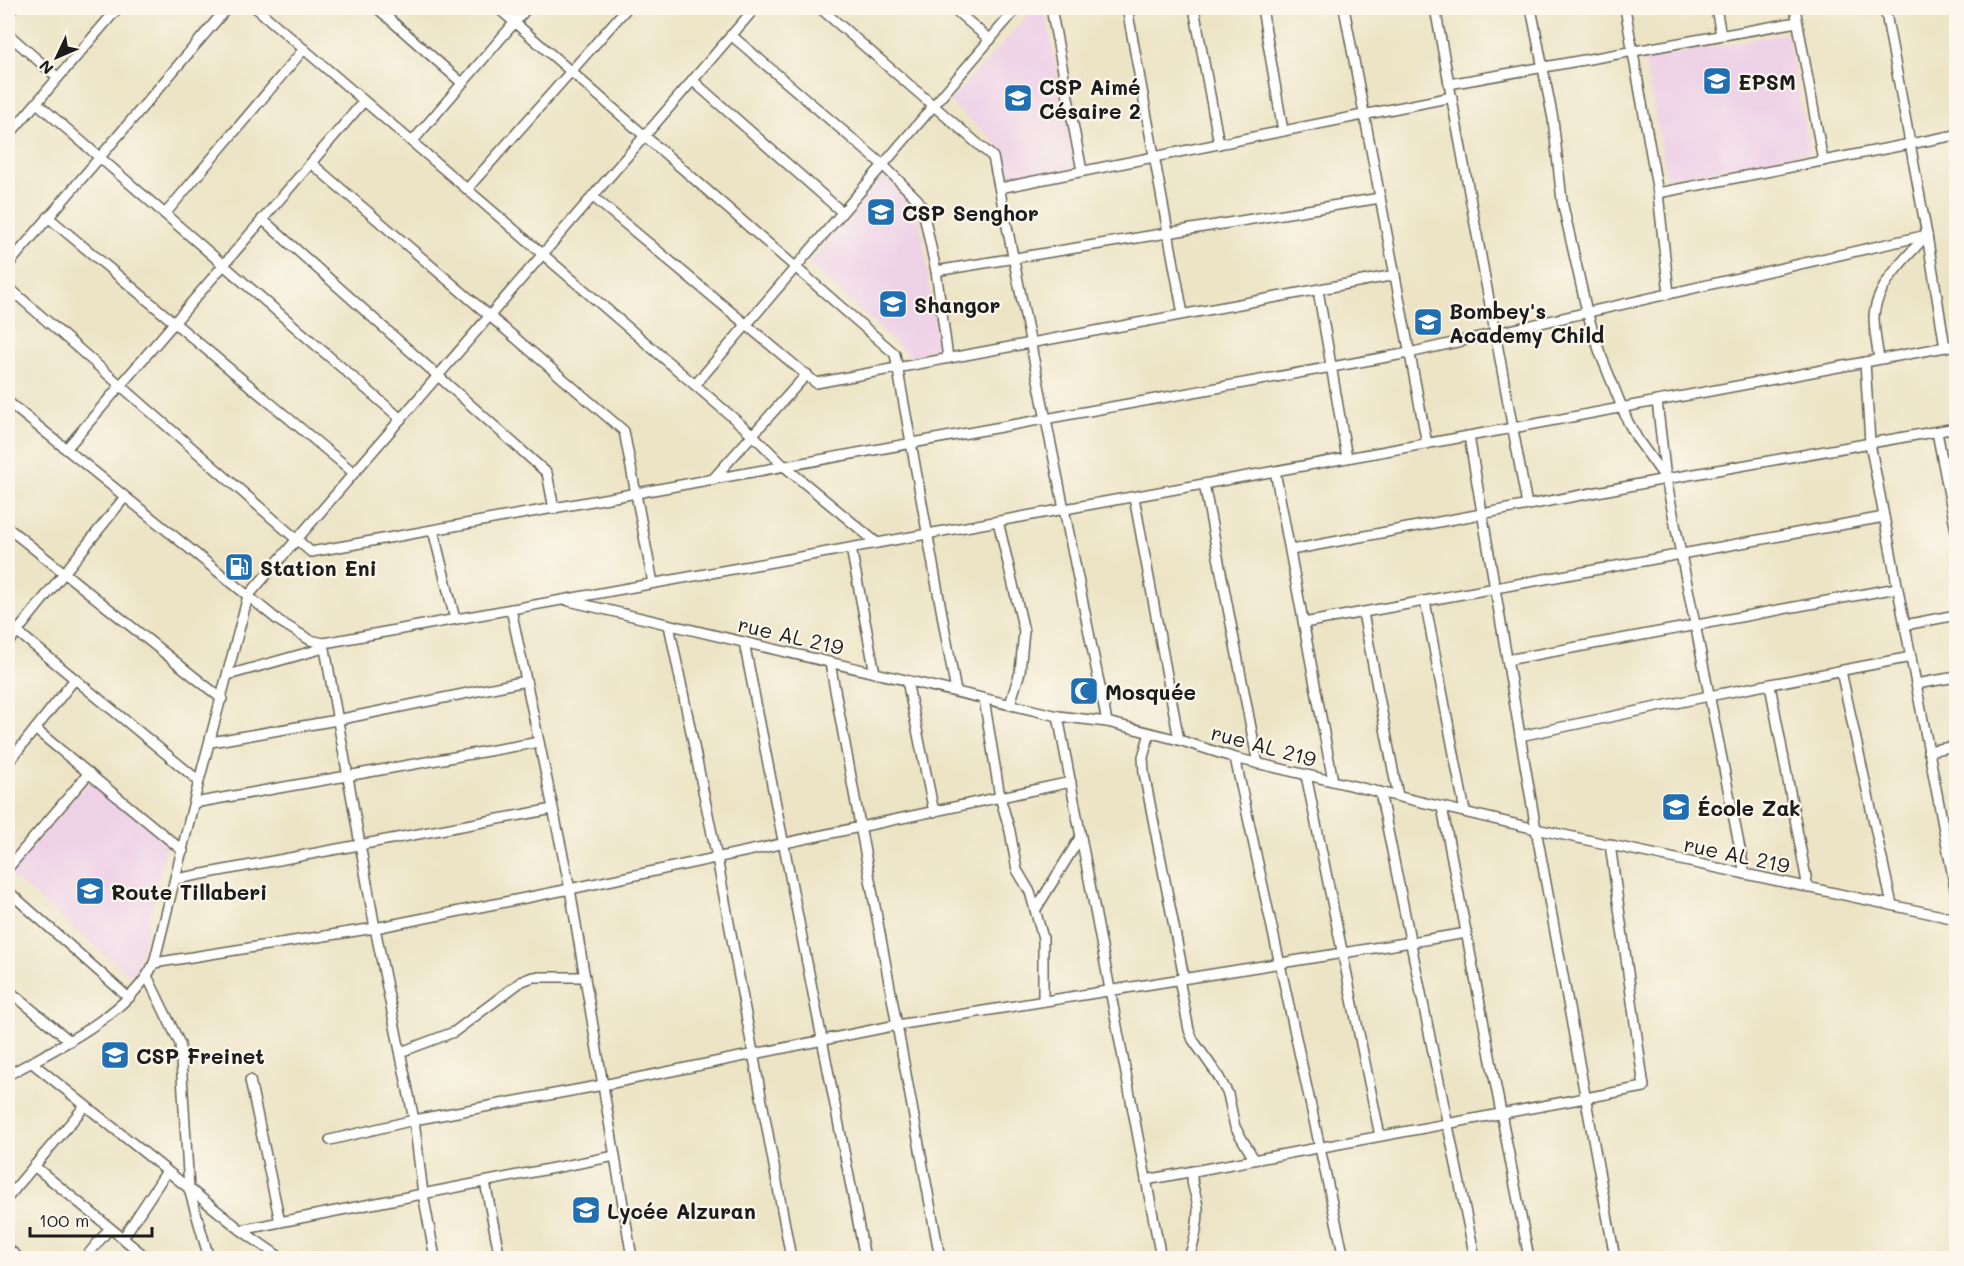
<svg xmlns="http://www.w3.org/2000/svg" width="1964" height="1266" font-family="Mali,sans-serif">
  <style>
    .built { fill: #eed0e7 }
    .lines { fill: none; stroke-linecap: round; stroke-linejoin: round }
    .street-casing { stroke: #656257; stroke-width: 12 }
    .street { stroke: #fff; stroke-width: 9 }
    .labels { text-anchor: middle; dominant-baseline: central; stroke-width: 4.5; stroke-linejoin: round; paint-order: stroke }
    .poi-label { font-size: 21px; font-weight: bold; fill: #1c1c1c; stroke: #fbf7ec; text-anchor: start }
    .street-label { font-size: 21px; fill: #1c1c1c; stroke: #fbf7ec }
  </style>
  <rect width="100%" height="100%" fill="#fbf7ec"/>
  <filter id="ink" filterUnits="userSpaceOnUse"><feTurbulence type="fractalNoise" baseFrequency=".0167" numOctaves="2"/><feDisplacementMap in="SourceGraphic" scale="12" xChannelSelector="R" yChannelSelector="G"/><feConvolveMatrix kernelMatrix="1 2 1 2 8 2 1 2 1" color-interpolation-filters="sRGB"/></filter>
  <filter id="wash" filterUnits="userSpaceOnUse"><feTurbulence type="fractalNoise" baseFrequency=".008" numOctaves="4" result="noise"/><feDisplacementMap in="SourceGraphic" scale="24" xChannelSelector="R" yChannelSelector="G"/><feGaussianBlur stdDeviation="1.35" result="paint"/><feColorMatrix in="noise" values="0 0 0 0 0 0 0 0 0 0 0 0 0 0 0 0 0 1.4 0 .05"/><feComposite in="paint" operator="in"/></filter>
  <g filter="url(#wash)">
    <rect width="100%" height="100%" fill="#ede4c5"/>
    <g class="built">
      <polygon points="1034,8 1045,8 1075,168 1011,178 1004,150 949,102"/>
      <polygon points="1787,33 1810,152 1667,179 1644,60"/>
      <polygon points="884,176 917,202 922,235 938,345 912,358 808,263"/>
      <polygon points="90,780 167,844 135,979 9,874"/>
    </g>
  </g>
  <g filter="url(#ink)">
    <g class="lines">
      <g class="street-casing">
        <g id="street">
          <polyline points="256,8 752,434 785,467 877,543"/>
          <polyline points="377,8 462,83"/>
          <polyline points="498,8 895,354 956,692"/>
          <polyline points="820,8 993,157 1107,722"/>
          <polyline points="953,8 990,40"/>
          <polyline points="1051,8 1082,171"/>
          <polyline points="1127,8 1183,314"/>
          <polyline points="1194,8 1219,144"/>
          <polyline points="1262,8 1283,131"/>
          <polyline points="1344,8 1427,444"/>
          <polyline points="1435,8 1527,505"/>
          <polyline points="1531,8 1553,119 1562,201 1587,312 1600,353 1628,422 1638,440 1666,479"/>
          <polyline points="1625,8 1658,193 1669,294"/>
          <polyline points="1716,8 1721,35"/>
          <polyline points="1795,8 1823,161"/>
          <polyline points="1885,8 1927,235 1945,347"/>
          <polyline points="8,14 13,8"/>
          <polyline points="8,34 57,77"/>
          <polyline points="731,35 883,165 918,200 923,210 936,271 948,358"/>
          <polyline points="692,80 842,212"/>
          <polyline points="1449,84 1797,22"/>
          <polyline points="37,103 401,419"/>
          <polyline points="8,136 118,8"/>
          <polyline points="412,142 527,8"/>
          <polyline points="311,163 624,431 653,583"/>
          <polyline points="1000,188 1452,97"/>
          <polyline points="467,189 627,8"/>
          <polyline points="1658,193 1956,135"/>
          <polyline points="592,196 816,383 1395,275"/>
          <polyline points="165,214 304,49"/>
          <polyline points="48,217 354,473"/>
          <polyline points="262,219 547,473 554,509"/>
          <polyline points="8,265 227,8"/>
          <polyline points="936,271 1380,198"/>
          <polyline points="8,287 311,552 1409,353 1927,235"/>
          <polyline points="1318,290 1347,458"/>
          <path d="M1879,359C1877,346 1874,331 1874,317C1875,287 1907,256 1927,235"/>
          <polyline points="1865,362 1870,443 1956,893"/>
          <polyline points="695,385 1017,8"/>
          <polyline points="1657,401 1666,479 1745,874"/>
          <polyline points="8,402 279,621 310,640 324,643 1513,428 1956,345"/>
          <polyline points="1937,432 1956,531"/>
          <polyline points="1469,436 1536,829 1615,1258"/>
          <polyline points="66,449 364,101"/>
          <polyline points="1275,471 1333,781"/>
          <polyline points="712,480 807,374"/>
          <polyline points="1204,484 1258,764"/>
          <polyline points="1134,497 1179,740"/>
          <polyline points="998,521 1024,631 1020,672 1010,704"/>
          <polyline points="8,528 222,699"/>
          <polyline points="433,530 455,619"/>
          <polyline points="851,548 875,673"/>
          <polyline points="1291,550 1666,479 1956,428"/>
          <polyline points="569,601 1058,716 1107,722 1179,740 1235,758 1536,829 1956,919"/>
          <polyline points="1425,601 1465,812"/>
          <polyline points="511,609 570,889 632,1258"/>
          <polyline points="1363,613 1398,796"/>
          <polyline points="1304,623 1884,517"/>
          <polyline points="8,624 199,781"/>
          <polyline points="669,625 717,858 791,1258"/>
          <polyline points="1905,625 1956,615"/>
          <polyline points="744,642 865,1258"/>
          <polyline points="8,643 125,497"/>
          <polyline points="324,643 375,928 414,1120 423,1194 435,1258"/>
          <polyline points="1507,660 1897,588"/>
          <polyline points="830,663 940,1258"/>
          <polyline points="1841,671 1892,905"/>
          <polyline points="228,675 324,648"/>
          <polyline points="907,681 934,812"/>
          <polyline points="1916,684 1956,677"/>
          <polyline points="1770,685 1808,888"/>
          <polyline points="984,699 1000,797 1010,831 1017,870 1030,892 1043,938 1043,1001"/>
          <polyline points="1058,716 1161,1258"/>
          <polyline points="35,729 183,851"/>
          <polyline points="1150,733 1143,757 1144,773 1184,978"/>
          <polyline points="1520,736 1709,696 1911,657"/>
          <polyline points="211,742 337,720 526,681"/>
          <polyline points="1928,751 1956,746"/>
          <polyline points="1235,758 1344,1258"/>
          <polyline points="8,763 75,679"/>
          <polyline points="1306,775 1380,1136"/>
          <polyline points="1380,792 1475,1258"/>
          <polyline points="194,803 539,742"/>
          <polyline points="1442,807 1529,1258"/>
          <polyline points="8,868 89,773"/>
          <polyline points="176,879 553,809"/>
          <polyline points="8,891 129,998"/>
          <polyline points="1036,909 1081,836"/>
          <polyline points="154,963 375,928 570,889 1071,782"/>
          <polyline points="148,978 180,1044 189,1189 209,1258"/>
          <polyline points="1179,979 1189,1030 1193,1040 1217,1074 1228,1094 1235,1127 1254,1159"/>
          <polyline points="8,990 70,1041"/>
          <polyline points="401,1052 454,1032 522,981 533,977 585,977"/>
          <polyline points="31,1062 241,1230 281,1258"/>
          <path d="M8,1075C54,1050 132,1012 154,963L199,781L248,596L755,8"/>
          <polyline points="330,1140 414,1120 603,1085 897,1025 1467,933"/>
          <polyline points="34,1166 147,1258"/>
          <polyline points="1146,1180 1644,1087 1610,844"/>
          <polyline points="485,1182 500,1258"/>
          <polyline points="8,1197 85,1106"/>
          <polyline points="280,1222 615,1156"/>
          <polyline points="241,1230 280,1222 250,1080"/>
          <polyline points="123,1238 167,1171"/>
          <polyline points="8,1249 19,1258"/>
          <polyline points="85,1258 110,1228"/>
          <polyline points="616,1258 632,1256"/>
          <path d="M1189,1258C1194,1243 1198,1226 1198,1210C1198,1195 1189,1185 1193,1171"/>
        </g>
      </g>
      <use href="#street" class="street"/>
    </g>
  </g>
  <defs>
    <g id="university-square" transform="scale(1.5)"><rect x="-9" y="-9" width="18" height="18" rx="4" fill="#1f6fb2" stroke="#fbf7ec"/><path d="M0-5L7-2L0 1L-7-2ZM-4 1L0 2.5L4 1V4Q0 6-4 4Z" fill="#fff"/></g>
    <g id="school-square" transform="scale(1.5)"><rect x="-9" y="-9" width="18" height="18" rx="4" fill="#1f6fb2" stroke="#fbf7ec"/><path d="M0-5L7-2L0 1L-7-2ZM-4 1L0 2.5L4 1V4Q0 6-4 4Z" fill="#fff"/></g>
    <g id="fuel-square" transform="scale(1.5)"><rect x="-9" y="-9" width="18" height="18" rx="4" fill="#1f6fb2" stroke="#fbf7ec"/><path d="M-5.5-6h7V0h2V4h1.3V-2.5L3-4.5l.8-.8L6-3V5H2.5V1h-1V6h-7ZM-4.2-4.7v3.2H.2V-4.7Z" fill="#fff"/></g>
    <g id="mosque-square" transform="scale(1.5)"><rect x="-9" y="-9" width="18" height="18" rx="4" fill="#1f6fb2" stroke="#fbf7ec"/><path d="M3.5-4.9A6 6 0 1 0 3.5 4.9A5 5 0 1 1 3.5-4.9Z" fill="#fff"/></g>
  </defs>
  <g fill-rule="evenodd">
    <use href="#university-square" x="1717" y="81"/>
    <use href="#school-square" x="1018" y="98"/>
    <use href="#school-square" x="881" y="212"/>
    <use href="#school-square" x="893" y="304"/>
    <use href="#school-square" x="1428" y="322"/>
    <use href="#fuel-square" x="239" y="567"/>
    <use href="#mosque-square" x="1084" y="691"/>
    <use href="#school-square" x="1676" y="807"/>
    <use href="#school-square" x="90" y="891"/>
    <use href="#school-square" x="115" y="1055"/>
    <use href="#school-square" x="586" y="1210"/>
  </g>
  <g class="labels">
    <g class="poi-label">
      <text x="1738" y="81">EPSM</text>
      <text x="1039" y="86">CSP Aimé<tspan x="1039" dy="24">Césaire 2</tspan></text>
      <text x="902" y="212">CSP Senghor</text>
      <text x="914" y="304">Shangor</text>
      <text x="1449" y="310">Bombey's<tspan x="1449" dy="24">Academy Child</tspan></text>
      <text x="260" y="567">Station Eni</text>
      <text x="1105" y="691">Mosquée</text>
      <text x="1697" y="807">École Zak</text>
      <text x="111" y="891">Route Tillaberi</text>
      <text x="136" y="1055">CSP Freinet</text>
      <text x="607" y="1210">Lycée Alzuran</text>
    </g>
    <g class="street-label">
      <text transform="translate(791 635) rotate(13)">rue AL 219</text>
      <text transform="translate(1264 745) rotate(15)">rue AL 219</text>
      <text transform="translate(1737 854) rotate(12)">rue AL 219</text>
    </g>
  </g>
  <rect width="1964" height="1266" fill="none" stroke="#fbf7ec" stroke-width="30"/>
  <g transform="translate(57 57) rotate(226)" stroke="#fbf7ec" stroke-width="4.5" paint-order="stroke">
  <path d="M0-4.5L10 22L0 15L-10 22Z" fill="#1c1c1c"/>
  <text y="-9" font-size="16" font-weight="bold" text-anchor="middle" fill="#1c1c1c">N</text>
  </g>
  <path d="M30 1227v9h122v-9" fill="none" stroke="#1c1c1c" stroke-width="3"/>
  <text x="39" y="1227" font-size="18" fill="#1c1c1c" stroke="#fbf7ec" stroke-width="4.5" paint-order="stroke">100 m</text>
</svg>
